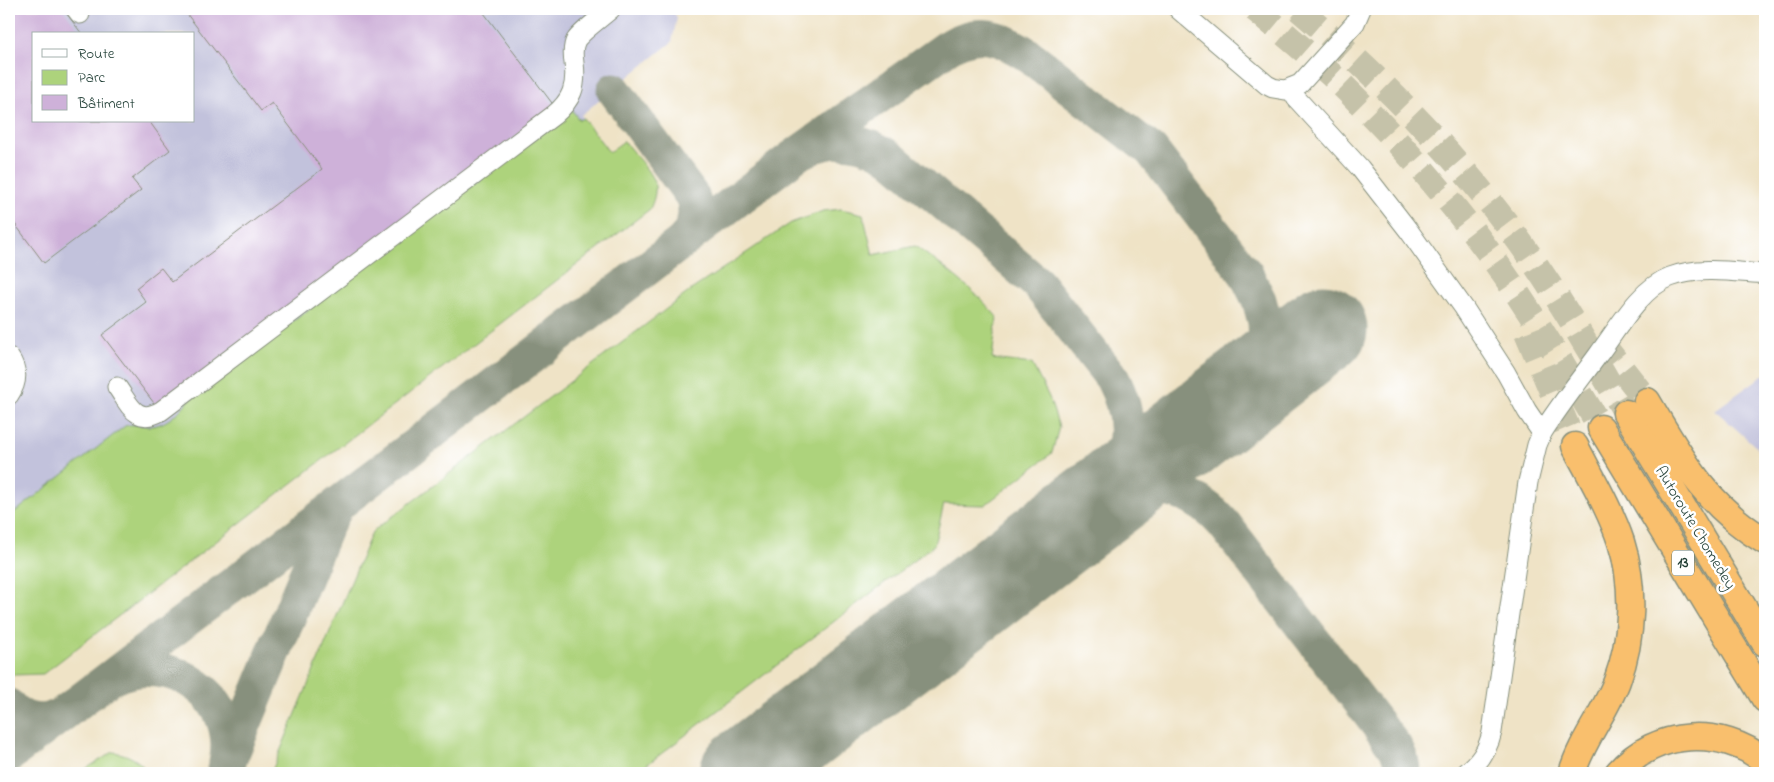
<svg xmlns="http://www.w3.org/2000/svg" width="1774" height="782" font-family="'Indie Flower',sans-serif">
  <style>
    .industrial { fill: #c2c2dc; fill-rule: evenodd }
    .green { fill: #add37c; stroke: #668858 }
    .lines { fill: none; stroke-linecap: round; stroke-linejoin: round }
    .taxiway { stroke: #87907d; stroke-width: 35 }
    .runway { stroke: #87907d; stroke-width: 89 }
    .building { fill: #ceb1d9 }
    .highway-tunnel { stroke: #c5c2a9; stroke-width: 26; stroke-dasharray: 26 13; stroke-linecap: butt }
    .minor-casing { stroke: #87907d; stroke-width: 21 }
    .highway-casing { stroke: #87907d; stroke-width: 29 }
    .minor { stroke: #fff; stroke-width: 19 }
    .highway { stroke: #f9bf6d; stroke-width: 26 }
    .labels { text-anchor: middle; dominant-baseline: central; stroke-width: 5; stroke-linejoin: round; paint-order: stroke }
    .shield { fill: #fff; stroke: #627771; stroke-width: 1 }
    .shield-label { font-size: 15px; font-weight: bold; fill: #1f3d34 }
    .street-label { font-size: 16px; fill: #1f3d34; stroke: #fff }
  </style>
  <rect width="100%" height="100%" fill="#fff"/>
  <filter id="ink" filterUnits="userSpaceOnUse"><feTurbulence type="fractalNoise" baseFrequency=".02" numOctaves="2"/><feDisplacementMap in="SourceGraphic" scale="10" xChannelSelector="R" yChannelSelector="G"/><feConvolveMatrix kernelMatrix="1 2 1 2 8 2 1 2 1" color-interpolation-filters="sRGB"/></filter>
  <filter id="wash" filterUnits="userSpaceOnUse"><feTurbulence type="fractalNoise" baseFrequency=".0096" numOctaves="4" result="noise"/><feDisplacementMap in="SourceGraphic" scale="20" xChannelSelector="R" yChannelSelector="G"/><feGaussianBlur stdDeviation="1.12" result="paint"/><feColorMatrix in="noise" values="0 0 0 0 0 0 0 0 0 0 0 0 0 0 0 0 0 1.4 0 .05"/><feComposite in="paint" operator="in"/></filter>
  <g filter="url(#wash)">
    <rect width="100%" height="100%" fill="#efe3c6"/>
    <g class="industrial">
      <path d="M9,9H671L677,17L672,42L581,115L583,118L9,567ZM34,34H194V121H34Z"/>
      <polygon points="1765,374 1765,455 1715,410"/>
    </g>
    <g class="green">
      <path d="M572,110L579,120L583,118L609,152L624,141C632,152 653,173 655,186C656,194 653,202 650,209L43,674L13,675L9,669V517L125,426C135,423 139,426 149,426C166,426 179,412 189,400Z"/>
      <path d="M841,209L863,214L873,255L915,246C945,268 973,288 997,317L992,359L1032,364L1049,397L1059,427L1052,453L985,505L944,504L934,545L636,773H271L372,532L694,288L791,223L823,211Z"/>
      <path d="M113,752C129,754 140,761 149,773H79Z"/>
    </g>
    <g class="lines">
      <g class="taxiway">
        <path d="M614,90L692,196C699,214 694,230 681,243"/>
        <path d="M808,149C836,135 867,141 892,159L1038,284L1112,378C1132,416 1133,455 1102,487C1091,499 1077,509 1064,519C1042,538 1019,557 997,575L984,590"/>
        <path d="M1090,514C1101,506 1113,497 1126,492C1163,480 1200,496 1224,524L1395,747L1401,759L1404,773"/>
        <path d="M114,677C172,651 240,697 226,763"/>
        <path d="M9,706C21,721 42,725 59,716"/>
        <path d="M9,755L792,158L948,47C978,28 1001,37 1028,55L1151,150L1246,274L1259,300L1265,322L1266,343L1263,357L1253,373L1209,416L1181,440"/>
        <polyline points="224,773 327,524 335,510"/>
      </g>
      <polyline class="runway" points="744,773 1181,440 1323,329"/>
    </g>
    <g id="blocks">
      <g class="building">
        <polygon points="9,9 63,9 82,34 34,34 34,121 149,121 170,150 132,179 141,190 44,263 9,216"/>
        <polygon points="183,9 481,9 555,107 157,407 102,335 146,302 136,288 161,268 172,282 322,169 272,103 261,111"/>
      </g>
    </g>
  </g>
  <g filter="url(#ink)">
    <use href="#blocks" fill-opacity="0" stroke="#87907d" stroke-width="1"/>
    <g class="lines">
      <g class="highway-tunnel">
        <path d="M1255,9C1285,34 1315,59 1343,86C1390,132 1435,182 1475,234C1522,296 1561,362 1601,428"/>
        <path d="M1299,9C1373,72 1443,141 1502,218C1549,279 1587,346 1626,413"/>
        <polyline points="1527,332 1575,446"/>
        <polyline points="1599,340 1647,401"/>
      </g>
      <g class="minor-casing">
        <g id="minor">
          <polyline points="76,9 80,14"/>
          <polyline points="1178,9 1267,85 1273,88 1285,90 1300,84 1355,23 1361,9"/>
          <polyline points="1291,89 1296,98 1360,168 1409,231 1464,308 1506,373 1527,411 1542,433"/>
          <path d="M9,357C18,370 18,382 9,395"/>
          <path d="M117,387C130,405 136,425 161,411L554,115C572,100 577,86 574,63C573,56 572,47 576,40C582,31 602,17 611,9"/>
          <path d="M1466,773C1480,762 1488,750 1492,732L1528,482L1537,445L1542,433C1559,406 1579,381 1598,355C1617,330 1640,288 1670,277C1700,266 1734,272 1765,274"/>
        </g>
      </g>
      <g class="highway-casing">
        <g id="highway">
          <path d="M1647,401C1681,458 1706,506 1765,541"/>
          <polyline points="1626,413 1765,643"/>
          <polyline points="1601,428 1765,699"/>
          <path d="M1572,773C1582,740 1605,713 1617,681C1633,638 1635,586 1621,542C1610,509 1591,477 1575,446"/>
          <path d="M1618,773C1656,729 1721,726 1765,761"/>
        </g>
      </g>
      <use href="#minor" class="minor"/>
      <use href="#highway" class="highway"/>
    </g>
  </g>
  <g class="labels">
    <rect class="shield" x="1672" y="550.5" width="22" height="25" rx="4"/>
    <g class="shield-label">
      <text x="1683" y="563">13</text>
    </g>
    <g class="street-label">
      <text transform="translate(1695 528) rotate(59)">Autoroute Chomedey</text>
    </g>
  </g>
  <rect width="1774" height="782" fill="none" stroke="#fff" stroke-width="30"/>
  <rect x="32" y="32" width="162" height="90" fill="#ffffff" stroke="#a5b1ae"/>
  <rect x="42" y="49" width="25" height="8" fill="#ffffff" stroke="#a5b1ae"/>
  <text x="78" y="58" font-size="15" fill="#1f3d34">Route</text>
  <rect x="42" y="70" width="25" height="15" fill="#add37c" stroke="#a5b1ae"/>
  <text x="78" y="82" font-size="15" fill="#1f3d34">Parc</text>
  <rect x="42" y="95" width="25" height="15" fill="#ceb1d9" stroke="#a5b1ae"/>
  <text x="78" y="108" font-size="15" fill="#1f3d34">Bâtiment</text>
</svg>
